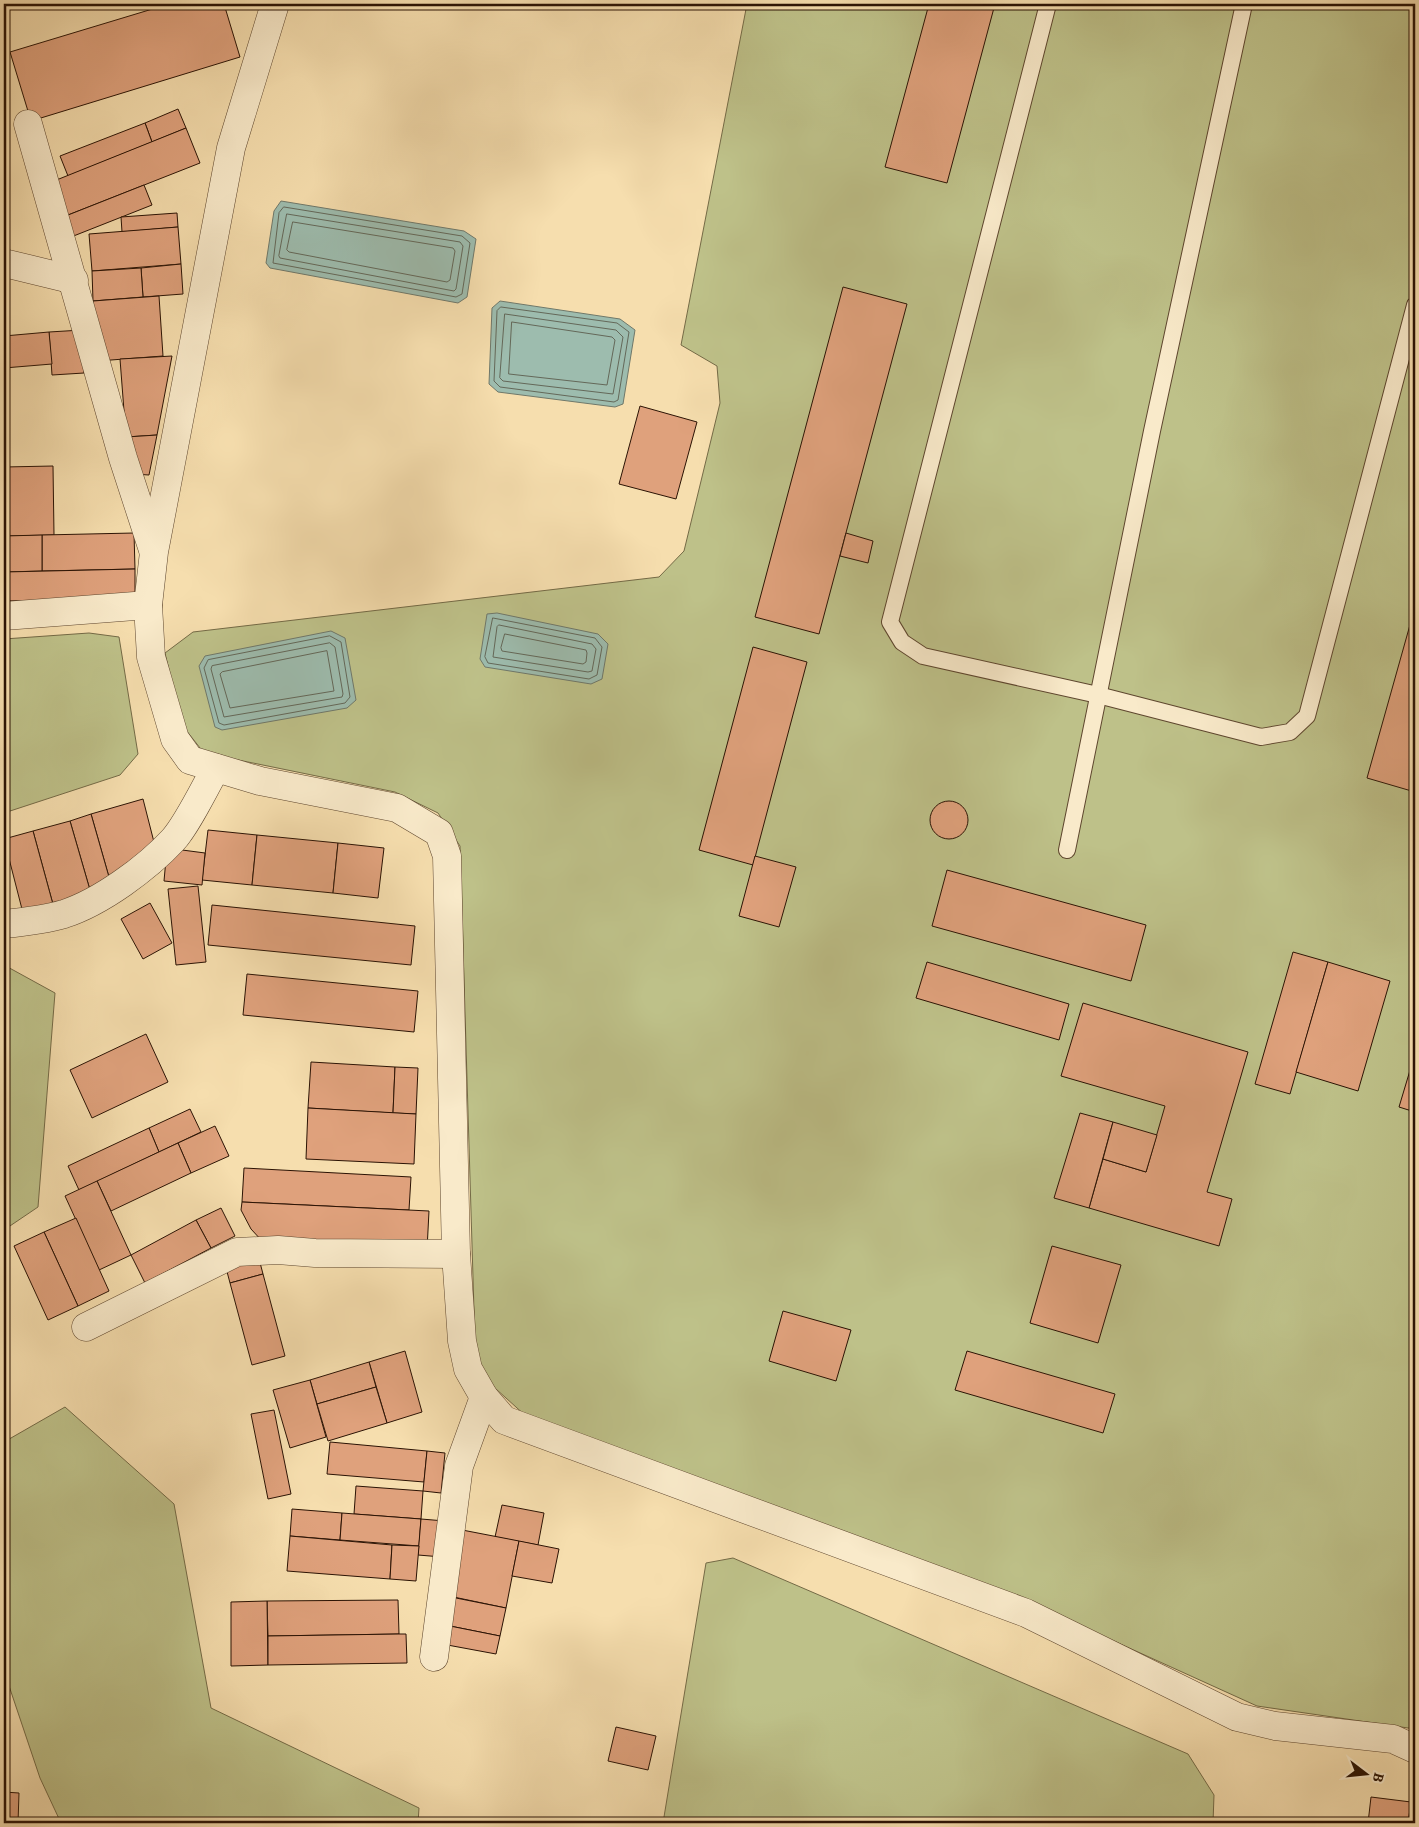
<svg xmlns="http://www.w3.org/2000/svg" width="1419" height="1827" font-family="Vollkorn,serif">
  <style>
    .green { fill: #bec189; stroke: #746a46 }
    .water { fill: #9dbcae; stroke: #6f786a }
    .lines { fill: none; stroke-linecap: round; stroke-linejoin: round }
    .shore { stroke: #646859; stroke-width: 1 }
    .building { fill: #dfa17c; stroke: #2b1304 }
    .lane-casing { stroke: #5e462e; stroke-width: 18 }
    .street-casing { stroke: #5e462e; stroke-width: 29 }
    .lane { stroke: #f9eaca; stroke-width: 16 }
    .street { stroke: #f9eaca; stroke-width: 28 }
  </style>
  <rect width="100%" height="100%" fill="#f6deae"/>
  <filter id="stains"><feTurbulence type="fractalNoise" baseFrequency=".004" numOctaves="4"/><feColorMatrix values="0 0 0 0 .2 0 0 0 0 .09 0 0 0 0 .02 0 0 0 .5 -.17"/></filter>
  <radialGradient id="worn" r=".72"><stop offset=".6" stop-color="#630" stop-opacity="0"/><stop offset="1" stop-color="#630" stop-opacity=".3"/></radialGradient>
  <g class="green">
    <polygon points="747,4 1415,4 1415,1729 1257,1706 1019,1598 527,1417 485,1379 475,1344 460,846 438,813 395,792 204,753 182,725 165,653 193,632 659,577 684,551 720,403 717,366 681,345"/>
    <polygon points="89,633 119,637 138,754 120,775 4,813 4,639"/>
    <polygon points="4,965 55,993 38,1207 4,1230"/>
    <polygon points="65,1407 174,1504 211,1708 419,1808 418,1823 61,1823 40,1778 4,1671 4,1442"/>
    <polygon points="733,1558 1188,1754 1214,1795 1213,1823 663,1823 706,1563"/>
  </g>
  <g class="water">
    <polygon points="281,201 464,231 476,239 467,297 458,303 270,268 266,263 274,211"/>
    <polygon points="500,301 620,319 635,330 623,404 615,407 498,392 489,384 492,308"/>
    <polygon points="497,613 598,634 608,644 602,679 591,684 485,667 480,659 487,614"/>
    <polygon points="331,631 345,638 356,700 347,708 222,730 215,727 199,666 205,656"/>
  </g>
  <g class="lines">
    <g class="shore">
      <polygon points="284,207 462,236 470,243 462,294 456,297 273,263 279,213"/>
      <polygon points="287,214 460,242 463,246 456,289 454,291 280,258 279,256"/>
      <polygon points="293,222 453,248 455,251 450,280 447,282 289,252 287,250"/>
      <polygon points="501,307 617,323 629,332 618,400 614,402 500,387 494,381 497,311"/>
      <polygon points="505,314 616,330 623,337 613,394 503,381 500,378"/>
      <polygon points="512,322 612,337 615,340 607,385 509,374"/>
      <polygon points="493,618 595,638 602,647 597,675 589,679 488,663 485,657"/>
      <polygon points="499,625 592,644 596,649 592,671 588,672 493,657 497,627"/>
      <polygon points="505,634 586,650 587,653 586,662 583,664 502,651 501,648"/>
      <polygon points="330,636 341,642 350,697 345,703 224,725 219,723 204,668 208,660"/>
      <polygon points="330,643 335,647 343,694 342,697 224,717 211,669 212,666"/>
      <polygon points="327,651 334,691 230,708 220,674 222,672"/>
    </g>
  </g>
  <g class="building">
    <polygon points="169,4 224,4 240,57 31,121 10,52"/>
    <polygon points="929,4 995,4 947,183 885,167"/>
    <polygon points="178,109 186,128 152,142 145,123"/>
    <polygon points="145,123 152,142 68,176 60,156"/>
    <polygon points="186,128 200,163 63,217 49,183"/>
    <polygon points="144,185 152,205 71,237 63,217"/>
    <polygon points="177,213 178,227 122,232 121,217"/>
    <polygon points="178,227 181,264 92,271 89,234"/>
    <polygon points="181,264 183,294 143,297 141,268"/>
    <polygon points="141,268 143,297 93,301 92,271"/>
    <polygon points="843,287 907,304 819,634 755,617"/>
    <polygon points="159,296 163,356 98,361 93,301"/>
    <polygon points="82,330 84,373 52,375 49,332"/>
    <polygon points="49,332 52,364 4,368 4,336"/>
    <polygon points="172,356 157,435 126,437 120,359"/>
    <polygon points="640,406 697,422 676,499 619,484"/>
    <polygon points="157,435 149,475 133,474 126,437"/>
    <polygon points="53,466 54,535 4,536 4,467"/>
    <polygon points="134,533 135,569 42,571 42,535"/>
    <polygon points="846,533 873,541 868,563 840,556"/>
    <polygon points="42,535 42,571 4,572 4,536"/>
    <polygon points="135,569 135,599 4,601 4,572"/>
    <polygon points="1415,607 1415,792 1367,778"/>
    <polygon points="753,647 807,662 753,865 699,850"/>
    <polygon points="143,799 156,850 111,884 91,814"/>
    <circle cx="949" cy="820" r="19"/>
    <polygon points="91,814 111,884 90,890 70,821"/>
    <polygon points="70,821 90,890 54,908 33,831"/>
    <polygon points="208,830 257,835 252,885 202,880"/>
    <polygon points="33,831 54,908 24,917 4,839"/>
    <polygon points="257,835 338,843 333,893 252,885"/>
    <polygon points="338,843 384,848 378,898 333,893"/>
    <polygon points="167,848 205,853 202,885 164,881"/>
    <polygon points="755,856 796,867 779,927 739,916"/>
    <polygon points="947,870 1146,925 1131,981 932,926"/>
    <polygon points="198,886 206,962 176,965 168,889"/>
    <polygon points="150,903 172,943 143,959 121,919"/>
    <polygon points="212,905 415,926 411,965 208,945"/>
    <polygon points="1293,952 1328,962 1290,1094 1255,1084"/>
    <polygon points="927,962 1069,1004 1059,1040 916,998"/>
    <polygon points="1328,962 1390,981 1358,1091 1296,1072"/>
    <polygon points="247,974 418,991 414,1032 243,1015"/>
    <polygon points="1083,1003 1248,1052 1207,1192 1232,1199 1219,1246 1089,1208 1103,1159 1146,1172 1165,1106 1061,1076"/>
    <polygon points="146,1034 168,1082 92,1118 70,1070"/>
    <polygon points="1414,1057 1415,1058 1415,1112 1399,1107"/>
    <polygon points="311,1062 395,1067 393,1113 308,1108"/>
    <polygon points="395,1067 418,1068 416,1114 393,1113"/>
    <polygon points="308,1108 416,1114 414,1164 306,1159"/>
    <polygon points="190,1109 201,1132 159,1152 149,1128"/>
    <polygon points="1080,1113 1113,1122 1089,1208 1054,1198"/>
    <polygon points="1113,1122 1157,1135 1146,1172 1103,1159"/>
    <polygon points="215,1126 229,1156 191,1173 178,1143"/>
    <polygon points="149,1128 159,1152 79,1190 68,1166"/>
    <polygon points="178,1143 191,1173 111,1211 97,1181"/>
    <polygon points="244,1168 411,1177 409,1210 242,1202"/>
    <polygon points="97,1181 131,1255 99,1270 65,1196"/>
    <polygon points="242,1202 429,1211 427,1250 263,1242 251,1229 241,1210"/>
    <polygon points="221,1208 235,1236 211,1248 196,1220"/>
    <polygon points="76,1218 109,1291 78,1306 44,1232"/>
    <polygon points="196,1220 211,1248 145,1283 131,1255"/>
    <polygon points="44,1232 78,1306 48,1320 14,1246"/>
    <polygon points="1052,1246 1121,1265 1098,1343 1030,1323"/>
    <polygon points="258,1255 263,1274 230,1283 225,1264"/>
    <polygon points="263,1274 285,1356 252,1365 230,1283"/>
    <polygon points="783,1311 851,1330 836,1381 769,1361"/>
    <polygon points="405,1351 422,1412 387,1423 369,1362"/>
    <polygon points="967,1351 1115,1394 1103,1433 955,1390"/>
    <polygon points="369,1362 376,1387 317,1404 310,1380"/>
    <polygon points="310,1380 326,1437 290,1448 273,1390"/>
    <polygon points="376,1387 387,1423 328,1441 317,1404"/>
    <polygon points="274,1410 291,1494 268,1499 251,1414"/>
    <polygon points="330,1442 427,1451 424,1482 327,1474"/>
    <polygon points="427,1451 445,1453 441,1493 423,1491"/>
    <polygon points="356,1486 423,1491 421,1519 354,1514"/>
    <polygon points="502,1505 544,1513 538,1545 495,1537"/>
    <polygon points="292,1509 342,1513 340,1540 290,1536"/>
    <polygon points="342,1513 421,1519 419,1546 340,1540"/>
    <polygon points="421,1519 445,1521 442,1557 418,1555"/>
    <polygon points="457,1529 519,1541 506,1608 444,1595"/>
    <polygon points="290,1536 392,1545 390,1579 287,1571"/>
    <polygon points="519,1541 559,1549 552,1583 512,1576"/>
    <polygon points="392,1545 419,1546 416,1581 390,1579"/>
    <polygon points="451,1597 506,1608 500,1636 445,1625"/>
    <polygon points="398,1600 399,1634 268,1636 267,1601"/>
    <polygon points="267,1601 268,1665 231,1666 231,1602"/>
    <polygon points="445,1625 500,1636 496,1654 442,1644"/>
    <polygon points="399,1634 406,1634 407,1663 268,1665 268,1636"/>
    <polygon points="616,1727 656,1736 648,1770 608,1761"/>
    <polygon points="4,1792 19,1793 18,1823 4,1823"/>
    <polygon points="1371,1797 1411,1802 1408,1823 1368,1823"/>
  </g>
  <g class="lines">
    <g class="lane-casing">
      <g id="lane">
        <polyline points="1048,4 890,622 902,642 923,656 1098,695 1261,737 1290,732 1307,716 1415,305"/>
        <polyline points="1067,850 1152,431 1244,4"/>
      </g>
    </g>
    <g class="street-casing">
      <g id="street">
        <polyline points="275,4 231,148 154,552 148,605 151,657 175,739 190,760 260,781 397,808 439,833 447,856 456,1254 462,1341 468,1369 484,1397 504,1420 1026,1613 1237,1717 1275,1726 1393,1739 1415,1749"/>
        <polyline points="28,124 123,458 153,550"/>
        <polyline points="4,263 74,280"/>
        <polyline points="4,616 148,605"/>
        <path d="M4,924C24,922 44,920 64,914C101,902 147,868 173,840C187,825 205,787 216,768"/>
        <polyline points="86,1327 237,1252 278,1250 315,1253 456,1254"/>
        <polyline points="434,1657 459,1466 484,1397"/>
      </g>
    </g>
    <use href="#lane" class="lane"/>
    <use href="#street" class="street"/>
  </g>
  <rect width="1419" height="1827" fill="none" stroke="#f6deae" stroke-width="20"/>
  <rect x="5" y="5" width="1409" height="1817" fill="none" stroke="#2b1304" stroke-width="2.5"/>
  <rect x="10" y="10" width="1399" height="1807" fill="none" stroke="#2b1304"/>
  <g transform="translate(1366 1774) rotate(106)" stroke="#f9eaca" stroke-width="4" paint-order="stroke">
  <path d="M0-4L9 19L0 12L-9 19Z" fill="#2b1304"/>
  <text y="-8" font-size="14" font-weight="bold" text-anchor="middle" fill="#2b1304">B</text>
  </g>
  <rect width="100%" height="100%" filter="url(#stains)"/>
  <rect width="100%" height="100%" fill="url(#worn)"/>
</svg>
